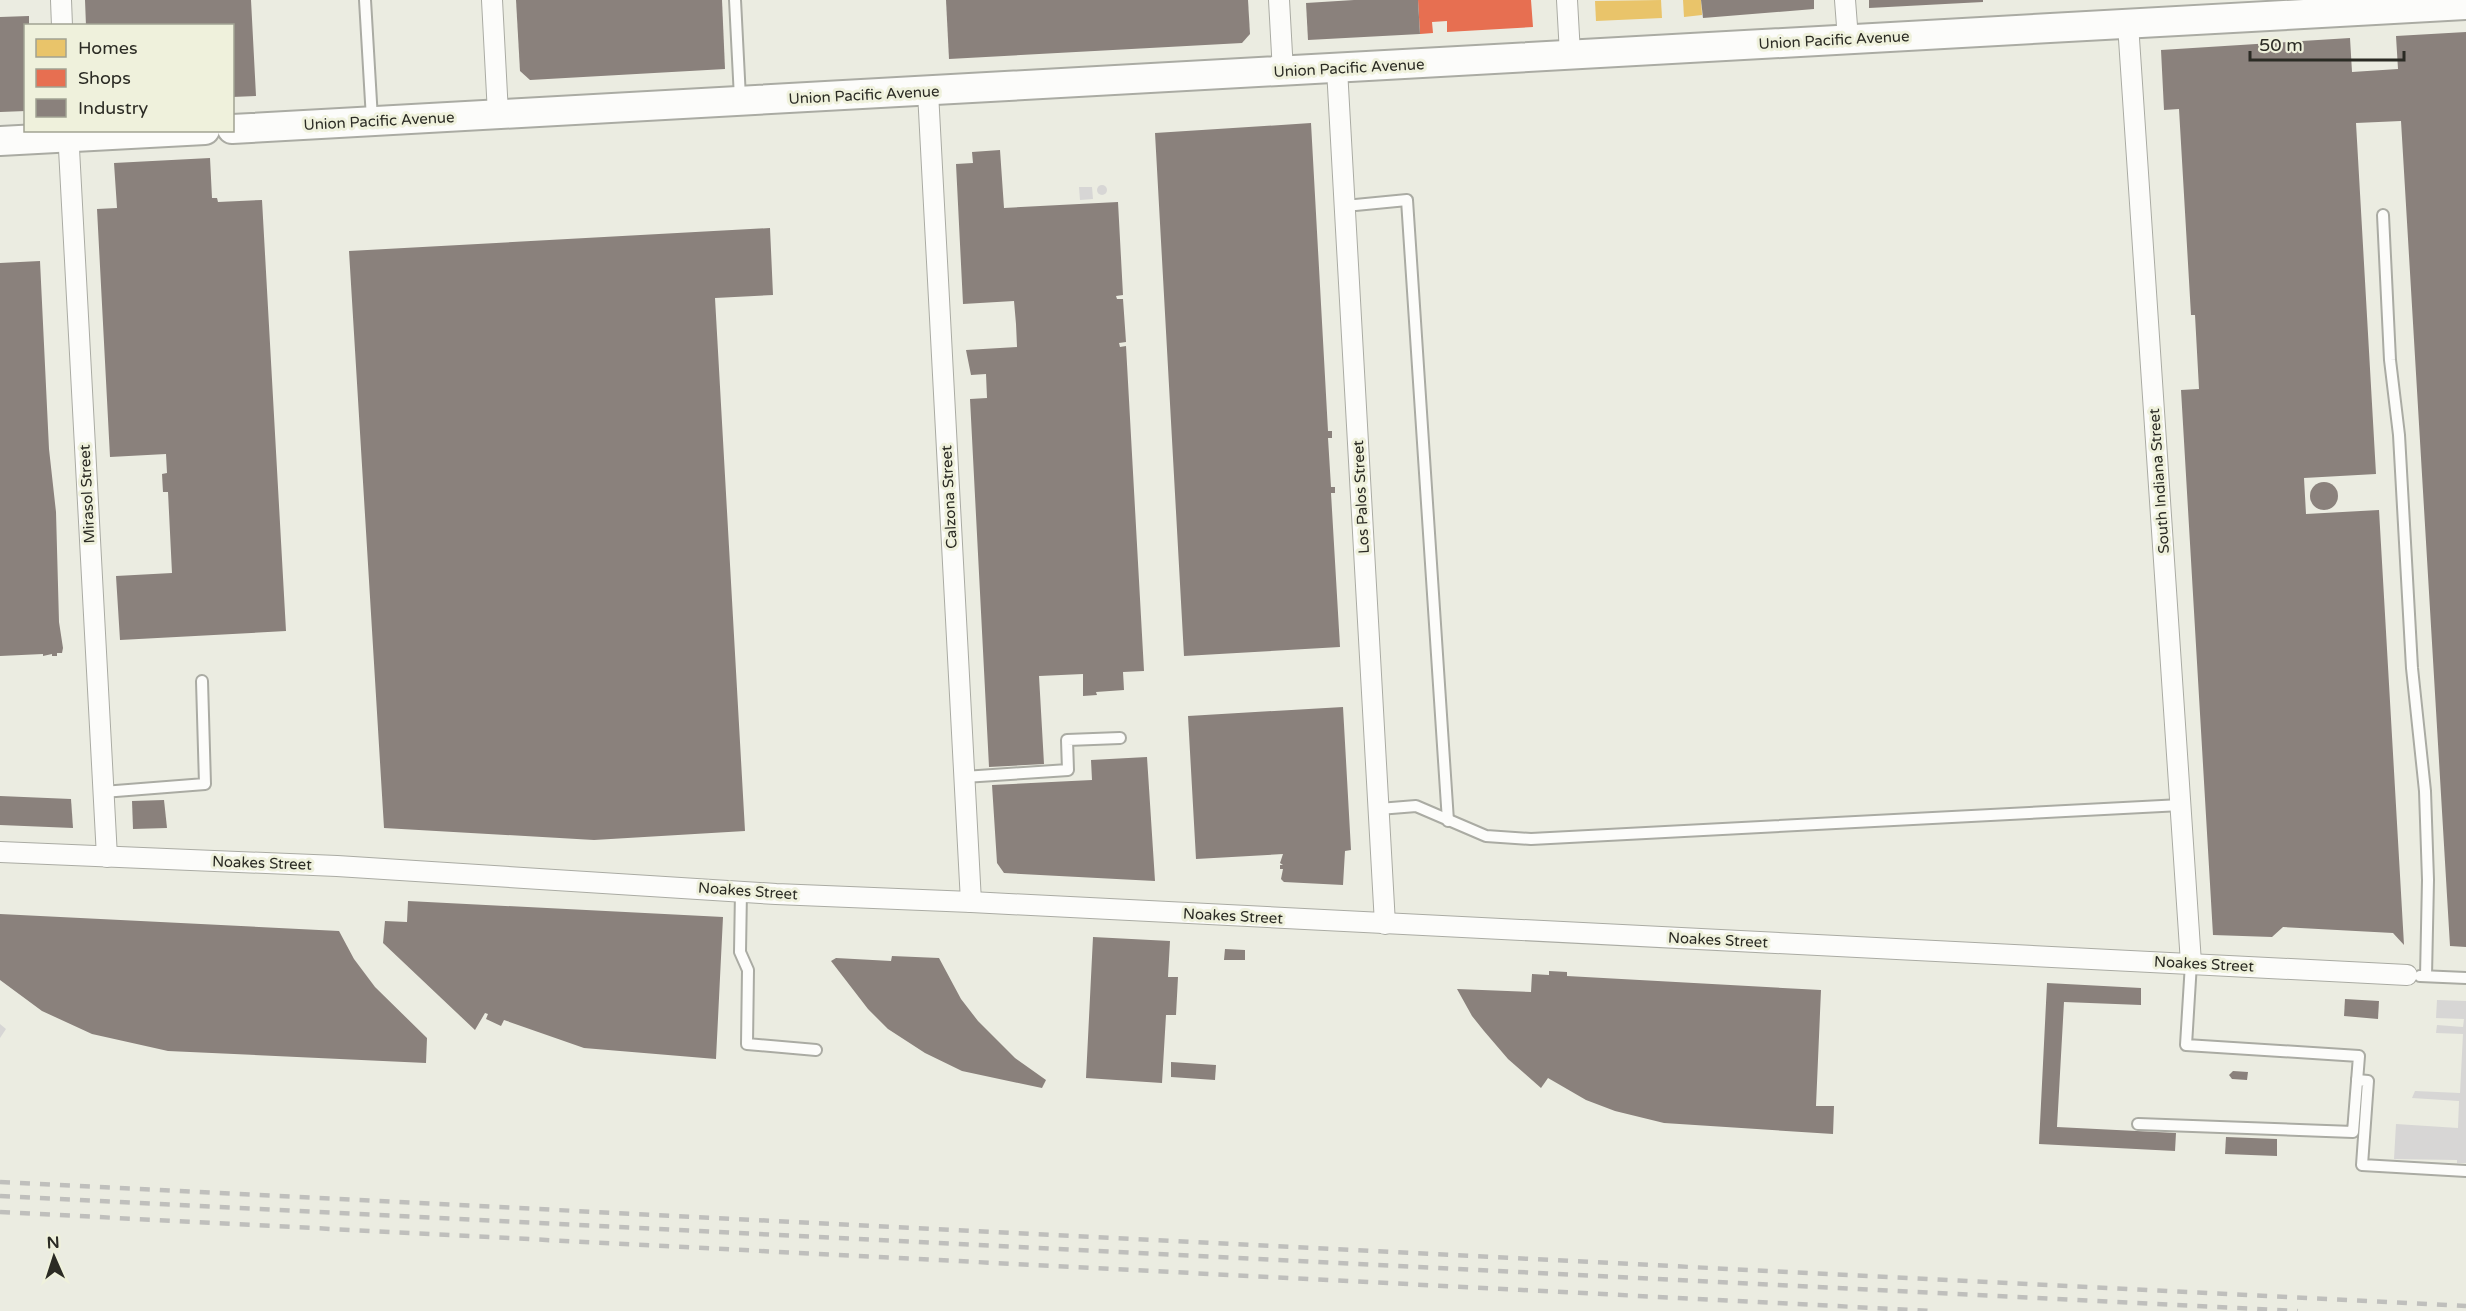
<svg xmlns="http://www.w3.org/2000/svg" width="2466" height="1311" font-family="'Varela Round',sans-serif">
  <style>
    .homes { fill: #e9c46a }
    .shops { fill: #e76f51 }
    .industry { fill: #8a817c }
    .building { fill: #d7d6d5 }
    .lines { fill: none; stroke-linecap: round; stroke-linejoin: round }
    .lane-casing { stroke: #aaaba3; stroke-width: 14 }
    .street-casing { stroke: #aaaba3; stroke-width: 22 }
    .secondary-casing { stroke: #aaaba3; stroke-width: 32 }
    .lane { stroke: #fcfcfa; stroke-width: 10 }
    .street { stroke: #fcfcfa; stroke-width: 20 }
    .secondary { stroke: #fcfcfa; stroke-width: 28 }
    .rail { stroke: #bfbfbc; stroke-width: 4.5; stroke-dasharray: 10 10; stroke-linecap: butt }
    .labels { text-anchor: middle; dominant-baseline: central; stroke-width: 6; stroke-linejoin: round; paint-order: stroke }
    .street-label { font-size: 15px; fill: #2b2b24; stroke: #eff1dc }
  </style>
  <rect width="100%" height="100%" fill="#ebece1"/>
  <g class="homes">
    <polygon points="1661,0 1662,18 1596,21 1595,1"/>
    <polygon points="1683,0 1701,0 1702,15 1684,17"/>
  </g>
  <polygon class="shops" points="1418,0 1531,0 1533,27 1447,32 1447,21 1432,22 1433,33 1420,34"/>
  <g class="industry">
    <polygon points="85,0 251,0 256,96 232,97 232,26 86,26"/>
    <polygon points="516,0 722,0 725,69 530,80 520,71"/>
    <polygon points="946,0 1248,0 1250,34 1242,43 949,59"/>
    <polygon points="1354,0 1418,0 1420,34 1308,40 1306,3"/>
    <polygon points="1701,0 1814,0 1814,9 1703,18"/>
    <polygon points="1869,0 1983,0 1983,2 1869,8"/>
    <polygon points="29,16 29,26 26,26 26,111 0,112 0,17"/>
    <polygon points="2466,32 2466,947 2450,946 2401,121 2356,123 2376,474 2304,478 2306,514 2379,510 2404,945 2393,933 2283,927 2272,937 2213,935 2181,390 2199,389 2195,315 2191,315 2179,109 2164,110 2161,50 2350,38 2352,72 2398,69 2396,36"/>
    <polygon points="1311,123 1328,431 1332,431 1332,438 1328,438 1331,487 1335,487 1335,493 1331,493 1340,647 1184,656 1155,133"/>
    <polygon points="1000,150 1004,208 1118,202 1123,295 1116,296 1117,299 1123,299 1126,342 1119,343 1120,347 1126,346 1144,671 1123,672 1124,690 1096,692 1097,695 1083,696 1083,674 1039,676 1044,764 989,767 970,399 987,398 986,374 971,375 966,350 1017,347 1016,324 1014,301 963,304 956,164 973,163 972,152"/>
    <polygon points="210,158 212,198 217,198 218,202 262,200 286,631 120,640 116,576 172,573 168,492 163,492 162,474 167,473 166,454 110,457 97,209 117,208 114,163"/>
    <polygon points="770,228 773,295 715,298 745,831 594,840 384,828 349,251"/>
    <polygon points="40,261 49,449 56,512 59,622 63,648 62,653 57,653 57,656 52,656 52,654 43,656 43,654 0,656 0,263"/>
    <circle cx="2324" cy="496" r="14"/>
    <polygon points="1343,707 1351,850 1345,851 1343,885 1284,882 1281,879 1283,869 1280,869 1280,865 1283,865 1280,863 1283,854 1196,859 1188,716"/>
    <polygon points="1147,757 1155,881 1004,873 997,863 992,785 1092,780 1091,760"/>
    <polygon points="0,796 71,799 73,828 0,825"/>
    <polygon points="164,800 167,828 133,829 132,801"/>
    <polygon points="408,901 723,917 716,1059 584,1048 504,1020 501,1026 486,1019 488,1014 485,1013 475,1030 383,943 385,921 407,922"/>
    <polygon points="0,914 339,931 354,959 375,987 427,1038 426,1063 168,1051 92,1034 42,1011 0,980"/>
    <polygon points="1093,937 1170,941 1168,977 1178,977 1176,1015 1166,1015 1162,1083 1086,1078"/>
    <polygon points="1225,949 1245,950 1245,960 1224,960"/>
    <polygon points="892,956 939,958 961,999 978,1021 1015,1058 1046,1080 1042,1088 962,1071 925,1053 888,1029 868,1009 831,961 836,958 891,961"/>
    <polygon points="1549,971 1567,972 1567,976 1821,990 1816,1106 1834,1106 1833,1134 1664,1123 1615,1111 1586,1100 1548,1078 1541,1088 1508,1059 1484,1031 1472,1016 1457,989 1531,992 1532,974 1549,975"/>
    <polygon points="2047,983 2141,988 2141,1005 2064,1002 2057,1127 2176,1133 2175,1151 2039,1144"/>
    <polygon points="2345,999 2379,1001 2378,1019 2344,1016"/>
    <polygon points="1171,1062 1216,1065 1215,1080 1171,1077"/>
    <polygon points="2233,1071 2248,1072 2247,1080 2232,1079 2229,1075"/>
    <polygon points="2226,1137 2277,1139 2277,1156 2225,1154"/>
  </g>
  <g class="building">
    <circle cx="1102" cy="190" r="5"/>
    <polygon points="1079,187 1092,187 1093,199 1080,200"/>
    <polygon points="2437,1000 2466,1001 2466,1163 2457,1163 2457,1160 2394,1159 2396,1124 2458,1128 2459,1101 2412,1098 2415,1091 2460,1093 2463,1034 2436,1033 2437,1025 2463,1027 2464,1019 2436,1018"/>
    <polygon points="0,1024 6,1029 0,1038"/>
  </g>
  <g class="lines">
    <g class="lane-casing">
      <g id="lane">
        <polyline points="365,0 372,119"/>
        <polyline points="735,0 740,98"/>
        <polyline points="1345,206 1407,200 1448,821"/>
        <polyline points="2383,215 2390,360 2399,435 2412,668 2425,791 2428,880 2426,976"/>
        <polyline points="964,777 1068,770 1067,740 1120,738"/>
        <polyline points="103,792 205,784 202,681"/>
        <polyline points="1379,809 1416,806 1486,836 1531,839 2181,805"/>
        <polyline points="741,891 740,952 748,970 747,1044 816,1050"/>
        <polyline points="2420,976 2466,978"/>
        <polyline points="2357,1080 2368,1081 2362,1165 2466,1171"/>
        <polyline points="2138,1124 2353,1132 2359,1056 2186,1045 2191,963"/>
      </g>
    </g>
    <g class="street-casing">
      <g id="street">
        <polyline points="61,0 62,26"/>
        <polyline points="492,0 498,114"/>
        <polyline points="1279,0 1283,72"/>
        <polyline points="1567,0 1570,54"/>
        <polyline points="1845,0 1848,39"/>
        <polyline points="2128,24 2191,963"/>
        <polyline points="1337,69 1385,924"/>
        <polyline points="928,92 971,902"/>
        <polyline points="68,130 107,857"/>
        <polyline points="0,852 337,866 776,894 971,902 2407,975"/>
      </g>
    </g>
    <g class="secondary-casing">
      <g id="secondary">
        <polyline points="232,129 2466,5"/>
        <polyline points="0,141 205,130"/>
      </g>
    </g>
    <use href="#lane" class="lane"/>
    <use href="#street" class="street"/>
    <use href="#secondary" class="secondary"/>
    <g class="rail">
      <polyline points="0,1182 2466,1306"/>
      <polyline points="0,1196 2298,1311"/>
      <polyline points="0,1212 1933,1311"/>
    </g>
  </g>
  <g class="labels">
    <g class="street-label">
      <text transform="translate(1834 40) rotate(-3)">Union Pacific Avenue</text>
      <text transform="translate(1349 68) rotate(-3)">Union Pacific Avenue</text>
      <text transform="translate(864 95) rotate(-3)">Union Pacific Avenue</text>
      <text transform="translate(379 121) rotate(-3)">Union Pacific Avenue</text>
      <text transform="translate(2159 481) rotate(-94)">South Indiana Street</text>
      <text transform="translate(87 494) rotate(-93)">Mirasol Street</text>
      <text transform="translate(949 497) rotate(-93)">Calzona Street</text>
      <text transform="translate(1361 497) rotate(-93)">Los Palos Street</text>
      <text transform="translate(262 863) rotate(2)">Noakes Street</text>
      <text transform="translate(748 891) rotate(4)">Noakes Street</text>
      <text transform="translate(1233 916) rotate(3)">Noakes Street</text>
      <text transform="translate(1718 940) rotate(3)">Noakes Street</text>
      <text transform="translate(2204 964) rotate(3)">Noakes Street</text>
    </g>
  </g>
  <rect x="24" y="24" width="210" height="108" fill="#eff1dc" stroke="#a1a292" stroke-width="1.5"/>
  <rect x="36" y="39" width="30" height="18" fill="#e9c46a" stroke="#a1a292" stroke-width="1.5"/>
  <text x="78" y="54" font-size="18" fill="#2b2b24">Homes</text>
  <rect x="36" y="69" width="30" height="18" fill="#e76f51" stroke="#a1a292" stroke-width="1.5"/>
  <text x="78" y="84" font-size="18" fill="#2b2b24">Shops</text>
  <rect x="36" y="99" width="30" height="18" fill="#8a817c" stroke="#a1a292" stroke-width="1.5"/>
  <text x="78" y="114" font-size="18" fill="#2b2b24">Industry</text>
  <g transform="translate(54 1257) rotate(357)" stroke="#eff1dc" stroke-width="4.5" paint-order="stroke">
  <path d="M0-4.5L10 22L0 15L-10 22Z" fill="#2b2b24"/>
  <text y="-9" font-size="16" font-weight="bold" text-anchor="middle" fill="#2b2b24">N</text>
  </g>
  <path d="M2250 51v9h154v-9" fill="none" stroke="#2b2b24" stroke-width="3"/>
  <text x="2259" y="51" font-size="18" fill="#2b2b24" stroke="#eff1dc" stroke-width="4.5" paint-order="stroke">50 m</text>
</svg>
